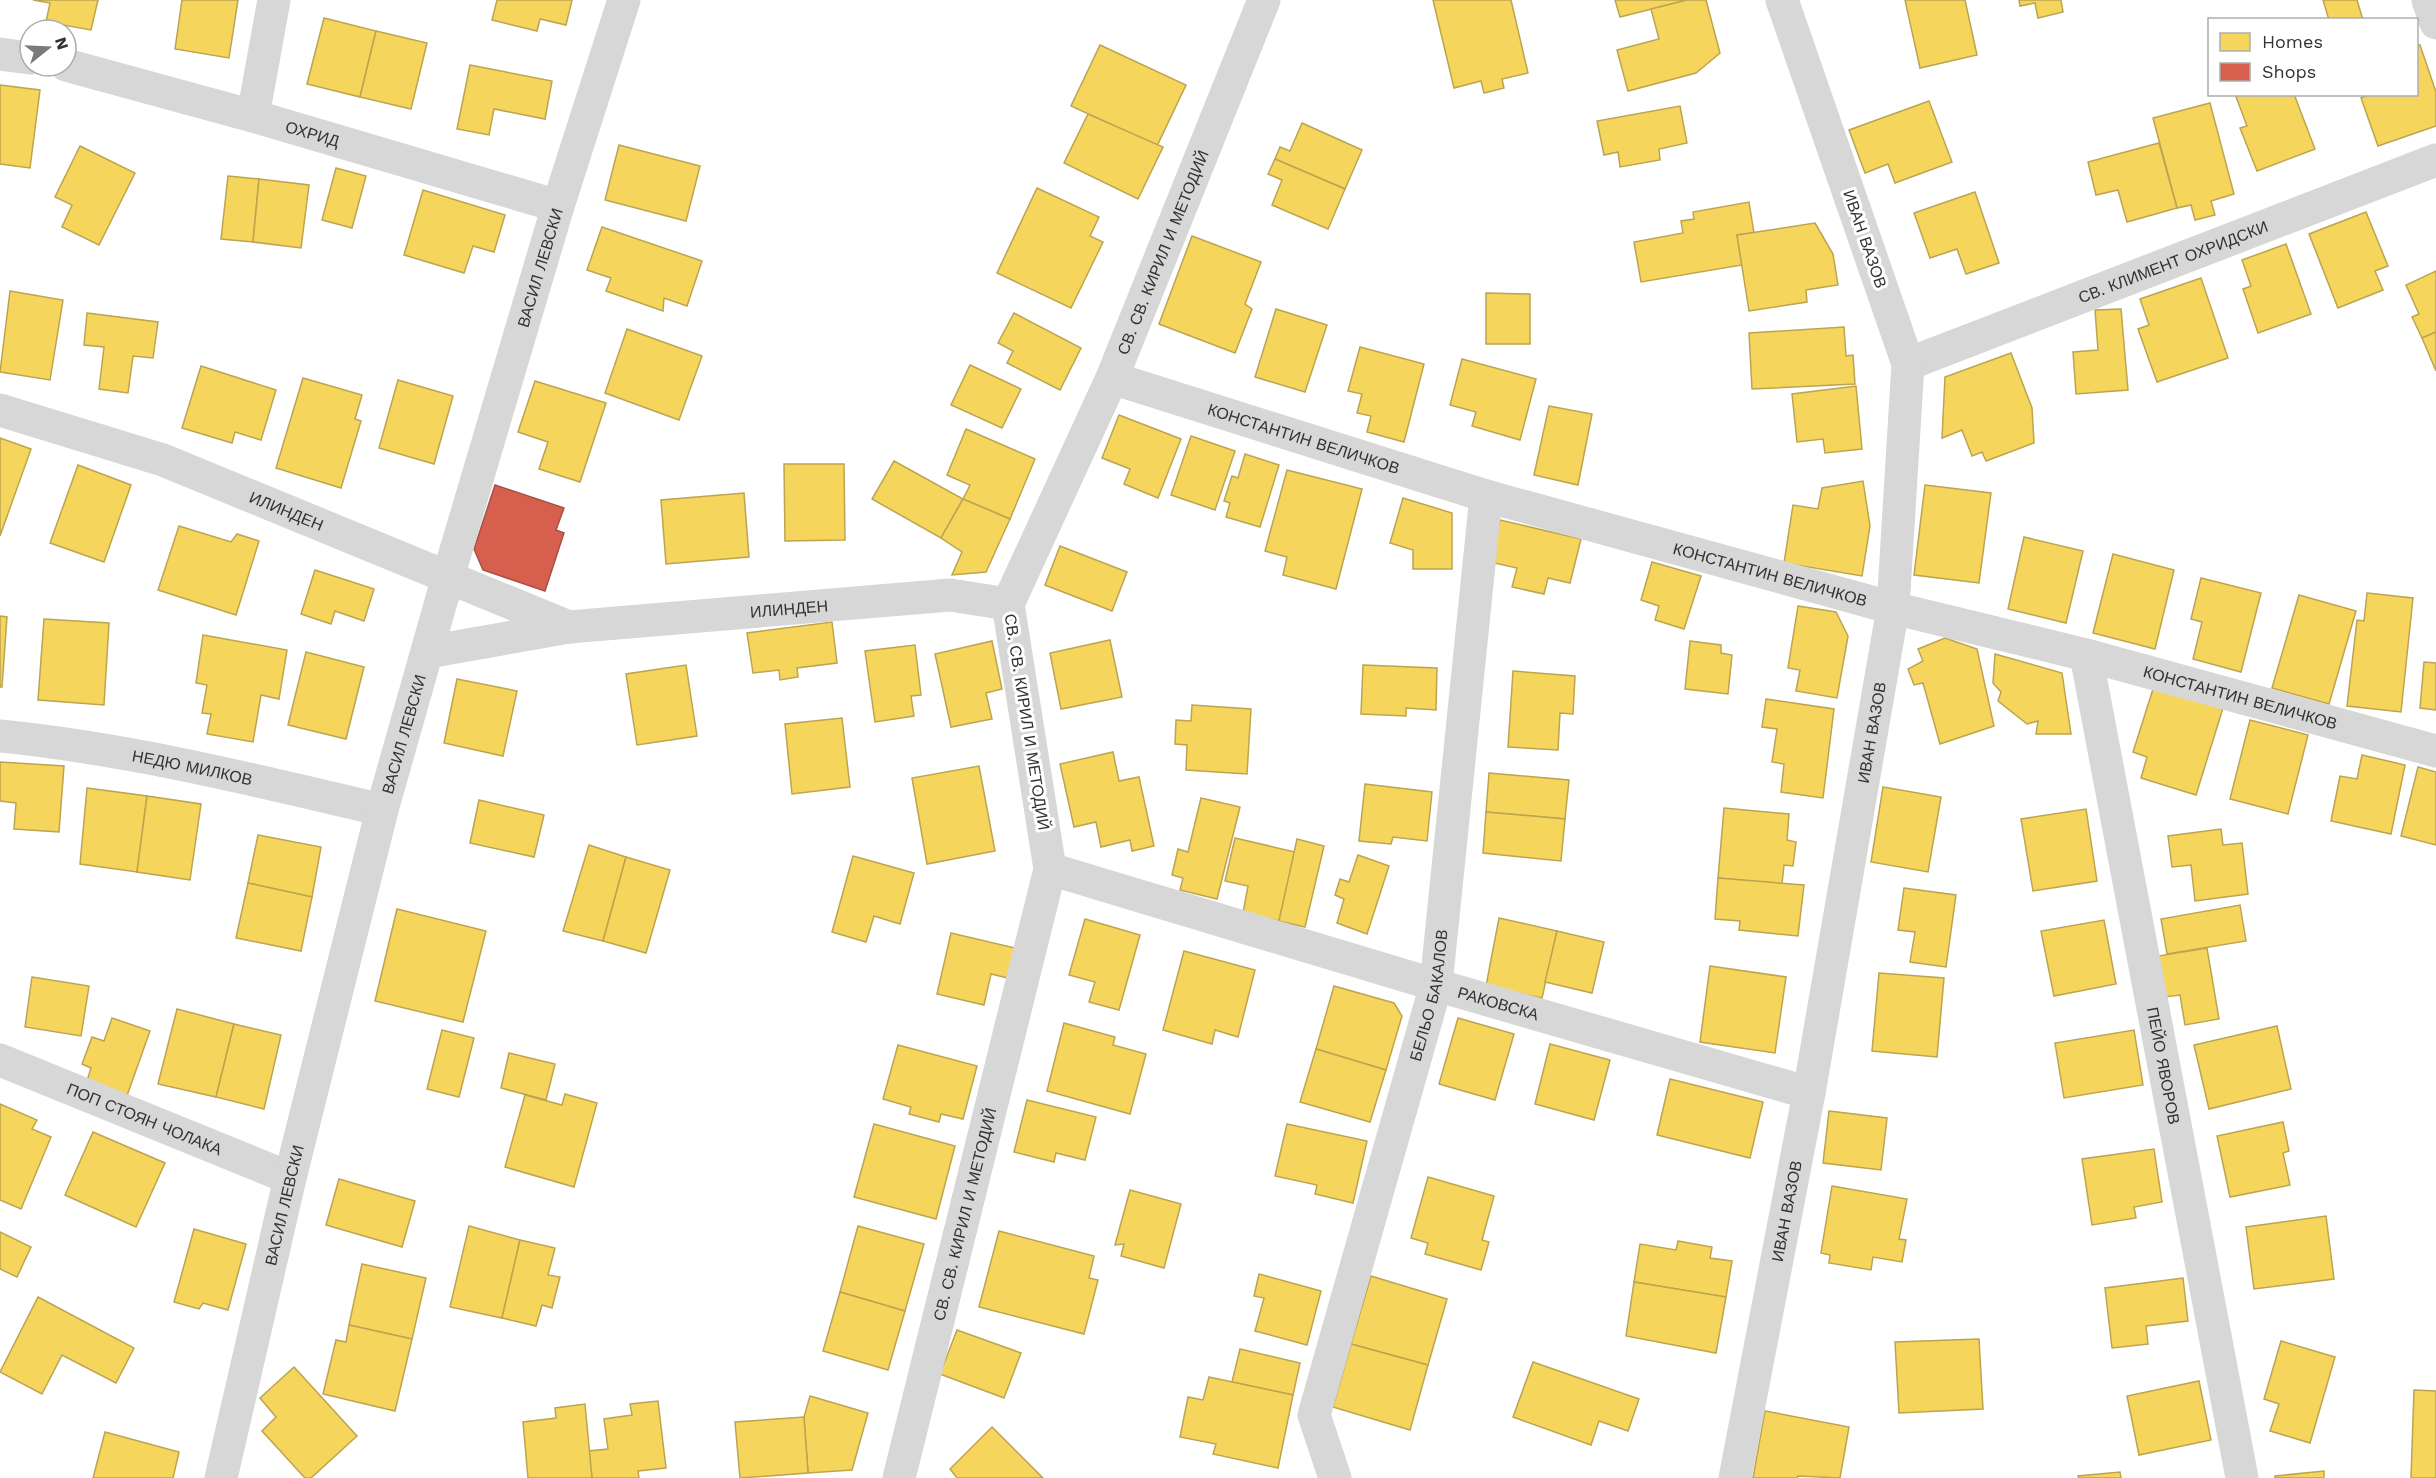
<svg xmlns="http://www.w3.org/2000/svg" width="2436" height="1478" font-family="'Work Sans',sans-serif">
  <style>
    .homes { fill: #f6d55c; stroke: #bca450; stroke-width: 1.5 }
    .shops { fill: #d6604d; stroke: #a55245; stroke-width: 1.5 }
    .lines { fill: none; stroke-linecap: round; stroke-linejoin: round }
    .minor { stroke: #d7d7d7; stroke-width: 33 }
    .labels { text-anchor: middle; dominant-baseline: central; stroke-width: 6; stroke-linejoin: round; paint-order: stroke }
    .street-label { font-size: 16px; fill: #333; stroke: #fff }
  </style>
  <rect width="100%" height="100%" fill="#fff"/>
  <g class="homes">
    <polygon points="33,0 98,0 91,30 46,22 50,3"/>
    <polygon points="182,0 238,0 229,58 175,49"/>
    <polygon points="497,0 572,0 566,25 540,19 537,31 492,20"/>
    <polygon points="1433,0 1511,0 1528,73 1502,79 1504,88 1484,93 1481,81 1454,88"/>
    <polygon points="1615,0 1687,0 1620,17"/>
    <polygon points="1687,0 1706,0 1720,53 1696,73 1628,91 1617,50 1659,39 1651,9"/>
    <polygon points="1905,0 1965,0 1977,55 1920,68"/>
    <polygon points="2019,0 2061,0 2063,12 2038,18 2035,3 2020,6"/>
    <polygon points="2323,0 2357,0 2363,20 2329,20"/>
    <polygon points="324,18 376,31 360,97 307,84"/>
    <polygon points="376,31 427,43 411,109 360,97"/>
    <polygon points="1100,45 1186,85 1157,146 1071,106"/>
    <polygon points="2420,45 2436,92 2436,126 2378,146 2361,98 2370,94 2416,94 2416,46"/>
    <polygon points="470,65 552,81 545,119 494,109 489,135 457,129"/>
    <polygon points="0,85 40,90 30,168 0,164"/>
    <polygon points="2235,94 2294,94 2315,149 2257,171 2240,128 2247,126"/>
    <polygon points="1929,101 1952,162 1895,183 1888,164 1865,173 1849,130"/>
    <polygon points="2210,103 2234,194 2211,201 2215,215 2195,220 2191,205 2177,208 2153,118"/>
    <polygon points="1680,106 1687,143 1659,149 1660,160 1620,167 1618,152 1604,155 1597,121"/>
    <polygon points="1088,114 1163,147 1138,199 1064,163"/>
    <polygon points="1302,123 1362,150 1345,189 1275,159 1280,147 1290,151"/>
    <polygon points="2159,143 2177,208 2127,222 2118,190 2096,195 2088,162"/>
    <polygon points="619,145 700,166 686,221 605,200"/>
    <polygon points="80,146 135,173 99,245 62,227 72,205 55,197"/>
    <polygon points="1275,159 1345,189 1328,229 1272,205 1282,180 1268,174"/>
    <polygon points="336,168 366,176 352,228 322,220"/>
    <polygon points="228,176 259,179 253,242 221,239"/>
    <polygon points="259,179 309,185 301,248 253,242"/>
    <polygon points="1037,188 1099,217 1090,236 1103,242 1071,308 997,273"/>
    <polygon points="423,190 505,215 494,252 473,246 464,273 404,255"/>
    <polygon points="1975,192 1999,263 1966,274 1957,249 1930,258 1914,213"/>
    <polygon points="1749,202 1754,233 1737,235 1742,265 1641,282 1634,242 1683,233 1681,221 1694,219 1693,212"/>
    <polygon points="2366,212 2388,266 2375,271 2383,290 2338,308 2309,234"/>
    <polygon points="1815,223 1833,254 1838,285 1806,290 1807,302 1749,311 1737,235"/>
    <polygon points="602,227 702,261 687,306 664,298 663,311 606,291 611,278 587,270"/>
    <polygon points="1192,236 1261,262 1245,304 1252,309 1235,353 1159,324"/>
    <polygon points="2286,244 2311,314 2258,333 2243,289 2251,286 2242,260"/>
    <polygon points="2436,271 2436,332 2422,338 2412,317 2419,314 2406,285"/>
    <polygon points="2201,278 2228,358 2157,382 2138,329 2149,325 2140,299"/>
    <polygon points="10,291 63,300 50,380 0,372"/>
    <polygon points="1486,293 1530,294 1530,344 1486,344"/>
    <polygon points="1276,309 1327,325 1305,392 1255,377"/>
    <polygon points="2121,309 2128,390 2076,394 2073,352 2098,350 2095,310"/>
    <polygon points="87,313 158,322 153,358 133,356 128,393 99,389 104,347 84,345"/>
    <polygon points="1014,313 1081,348 1060,390 1007,363 1013,351 998,343"/>
    <polygon points="1844,327 1846,356 1853,355 1855,384 1752,389 1749,333"/>
    <polygon points="627,329 702,356 679,420 605,393"/>
    <polygon points="2436,332 2436,371 2422,338"/>
    <polygon points="1360,347 1424,364 1404,442 1367,432 1371,416 1357,413 1362,394 1348,391"/>
    <polygon points="2011,353 2032,408 2034,443 1986,461 1982,452 1972,456 1962,430 1942,438 1945,377"/>
    <polygon points="1462,359 1536,379 1520,440 1472,426 1476,412 1450,405"/>
    <polygon points="970,365 1021,389 1002,428 951,405"/>
    <polygon points="201,366 276,390 261,440 235,432 232,443 182,428"/>
    <polygon points="303,378 362,395 355,419 361,421 341,488 276,468"/>
    <polygon points="398,380 453,396 434,464 379,448"/>
    <polygon points="535,381 606,403 580,482 539,469 548,442 518,432"/>
    <polygon points="1856,386 1862,449 1825,453 1823,439 1797,442 1792,394"/>
    <polygon points="1549,406 1592,414 1578,485 1534,475"/>
    <polygon points="1119,415 1181,439 1158,498 1124,484 1130,469 1102,458"/>
    <polygon points="966,429 1035,459 1010,519 963,499 970,485 947,475"/>
    <polygon points="1191,436 1235,451 1215,510 1171,495"/>
    <polygon points="0,438 31,449 0,536"/>
    <polygon points="1245,454 1279,465 1260,527 1226,517 1230,503 1224,501 1232,476 1238,478"/>
    <polygon points="894,461 963,499 941,538 872,499"/>
    <polygon points="784,464 844,464 845,540 785,541"/>
    <polygon points="78,465 131,485 104,562 50,543"/>
    <polygon points="1287,470 1362,489 1336,589 1283,575 1287,557 1265,551"/>
    <polygon points="1863,481 1870,526 1862,576 1784,563 1793,505 1818,509 1822,488"/>
    <polygon points="1925,485 1991,493 1979,583 1914,575"/>
    <polygon points="744,493 749,557 666,564 661,500"/>
    <polygon points="1403,498 1452,513 1452,569 1413,569 1413,550 1390,543"/>
    <polygon points="963,499 1010,519 986,572 952,575 962,552 941,538"/>
    <polygon points="1500,520 1581,539 1570,583 1548,578 1544,594 1512,587 1517,568 1490,562"/>
    <polygon points="179,526 231,542 237,534 259,541 236,615 158,590"/>
    <polygon points="2024,537 2083,551 2066,623 2008,609"/>
    <polygon points="1060,546 1127,572 1112,611 1045,585"/>
    <polygon points="2113,554 2174,570 2155,649 2093,633"/>
    <polygon points="1652,562 1701,576 1684,629 1655,620 1659,606 1641,600"/>
    <polygon points="315,570 374,589 364,621 335,611 331,624 301,614"/>
    <polygon points="2201,578 2261,593 2241,672 2193,659 2202,622 2191,619"/>
    <polygon points="2367,593 2413,598 2401,712 2347,706 2357,620 2364,621"/>
    <polygon points="2299,595 2356,611 2329,704 2272,688"/>
    <polygon points="1798,606 1836,612 1848,636 1837,698 1796,691 1800,670 1788,668"/>
    <polygon points="0,616 7,617 2,687 0,687"/>
    <polygon points="44,619 109,623 104,705 38,700"/>
    <polygon points="832,622 837,663 797,668 798,677 780,680 779,670 753,673 747,633"/>
    <polygon points="203,635 287,650 279,699 261,695 253,742 207,734 211,714 202,713 207,685 196,683"/>
    <polygon points="1945,638 1977,649 1994,726 1940,744 1923,683 1914,685 1908,669 1923,661 1918,649"/>
    <polygon points="1110,640 1122,697 1061,709 1050,653"/>
    <polygon points="992,641 1002,689 986,693 992,719 951,727 935,654"/>
    <polygon points="1690,641 1721,645 1721,653 1732,655 1728,694 1685,689"/>
    <polygon points="915,645 921,695 911,696 914,716 875,722 865,651"/>
    <polygon points="306,652 364,667 346,739 288,725"/>
    <polygon points="1995,654 2062,673 2071,734 2036,734 2038,721 2027,724 1998,701 2001,692 1993,683"/>
    <polygon points="2424,662 2436,663 2436,710 2420,708"/>
    <polygon points="686,665 697,736 637,745 626,674"/>
    <polygon points="1363,665 1437,668 1436,710 1406,708 1406,716 1361,714"/>
    <polygon points="1513,671 1575,676 1573,714 1560,713 1558,750 1508,747"/>
    <polygon points="457,679 517,691 503,756 444,743"/>
    <polygon points="2154,686 2223,708 2196,795 2141,778 2147,757 2133,752"/>
    <polygon points="1766,699 1834,709 1823,798 1781,792 1784,764 1772,762 1777,729 1762,727"/>
    <polygon points="1192,705 1251,709 1247,774 1186,770 1187,745 1175,744 1176,720 1191,721"/>
    <polygon points="842,718 850,787 792,794 785,724"/>
    <polygon points="2250,720 2308,735 2288,814 2230,799"/>
    <polygon points="1113,752 1119,781 1139,777 1154,846 1132,851 1130,840 1101,847 1096,822 1074,827 1060,764"/>
    <polygon points="2362,755 2405,765 2391,834 2331,821 2340,776 2357,779"/>
    <polygon points="0,762 64,766 59,832 14,829 16,803 0,801"/>
    <polygon points="979,766 995,851 927,864 912,778"/>
    <polygon points="2418,767 2436,772 2436,845 2401,836"/>
    <polygon points="1489,773 1569,780 1565,819 1486,812"/>
    <polygon points="1365,784 1432,792 1427,841 1393,837 1391,844 1359,841"/>
    <polygon points="1883,787 1941,797 1928,872 1871,862"/>
    <polygon points="87,788 147,796 137,872 80,864"/>
    <polygon points="147,796 201,804 190,880 137,872"/>
    <polygon points="1201,798 1240,807 1217,899 1180,890 1183,878 1172,875 1178,849 1188,852"/>
    <polygon points="479,800 544,815 534,857 470,843"/>
    <polygon points="1724,808 1789,814 1787,840 1796,842 1793,866 1784,865 1782,884 1718,878"/>
    <polygon points="2086,809 2097,881 2033,891 2021,819"/>
    <polygon points="1486,812 1565,819 1561,861 1483,853"/>
    <polygon points="2221,829 2223,845 2242,843 2248,894 2195,901 2191,865 2172,867 2168,836"/>
    <polygon points="258,835 321,847 312,897 248,883"/>
    <polygon points="1235,838 1295,852 1279,921 1243,913 1248,886 1225,881"/>
    <polygon points="1297,839 1324,846 1305,927 1279,921"/>
    <polygon points="589,845 626,857 603,941 563,931"/>
    <polygon points="1358,855 1389,866 1367,934 1337,923 1344,899 1335,895 1340,879 1349,882"/>
    <polygon points="853,856 914,873 900,924 874,916 866,942 832,932"/>
    <polygon points="626,857 670,870 646,953 603,941"/>
    <polygon points="1718,878 1804,885 1798,936 1739,930 1740,921 1715,919"/>
    <polygon points="248,883 312,897 301,951 236,938"/>
    <polygon points="1904,888 1956,895 1946,967 1910,962 1915,932 1898,930"/>
    <polygon points="2240,905 2246,941 2167,954 2161,919"/>
    <polygon points="397,909 486,931 463,1022 375,1001"/>
    <polygon points="1499,918 1557,931 1542,998 1486,986"/>
    <polygon points="1085,919 1140,935 1119,1010 1089,1002 1095,982 1069,975"/>
    <polygon points="2104,920 2116,984 2054,996 2041,931"/>
    <polygon points="1557,931 1604,942 1592,993 1545,982"/>
    <polygon points="951,933 1015,948 1008,978 991,974 984,1005 937,994"/>
    <polygon points="2207,948 2219,1019 2185,1025 2180,995 2165,997 2158,956"/>
    <polygon points="1184,951 1255,970 1238,1037 1215,1030 1212,1044 1163,1030"/>
    <polygon points="1710,966 1786,977 1775,1053 1700,1042"/>
    <polygon points="1879,973 1944,978 1937,1057 1872,1051"/>
    <polygon points="32,977 89,986 81,1036 25,1027"/>
    <polygon points="1334,986 1394,1003 1402,1016 1386,1070 1316,1049"/>
    <polygon points="177,1009 234,1024 216,1097 158,1084"/>
    <polygon points="112,1018 150,1031 124,1104 84,1090 91,1068 82,1064 92,1037 104,1041"/>
    <polygon points="1458,1018 1514,1034 1495,1100 1439,1084"/>
    <polygon points="1064,1023 1115,1037 1113,1045 1146,1054 1130,1114 1047,1091"/>
    <polygon points="234,1024 281,1035 264,1109 216,1097"/>
    <polygon points="2277,1026 2291,1089 2209,1109 2194,1045"/>
    <polygon points="442,1030 474,1038 459,1097 427,1089"/>
    <polygon points="2134,1030 2143,1085 2064,1098 2055,1043"/>
    <polygon points="1550,1044 1610,1060 1594,1120 1535,1104"/>
    <polygon points="898,1045 977,1066 963,1119 941,1114 939,1122 909,1114 911,1107 883,1099"/>
    <polygon points="1316,1049 1386,1070 1370,1122 1300,1102"/>
    <polygon points="509,1053 555,1064 546,1100 501,1088"/>
    <polygon points="1670,1079 1763,1102 1750,1158 1657,1135"/>
    <polygon points="565,1094 597,1103 574,1187 505,1167 525,1095 562,1105"/>
    <polygon points="1027,1100 1096,1117 1085,1160 1056,1153 1054,1162 1014,1152"/>
    <polygon points="0,1104 37,1120 32,1129 51,1137 21,1209 0,1200"/>
    <polygon points="1829,1111 1887,1118 1881,1170 1823,1163"/>
    <polygon points="2283,1122 2289,1151 2283,1153 2290,1185 2230,1197 2217,1136"/>
    <polygon points="874,1124 955,1146 936,1219 854,1197"/>
    <polygon points="1287,1124 1367,1141 1353,1203 1315,1194 1317,1185 1275,1176"/>
    <polygon points="93,1132 165,1163 136,1227 65,1195"/>
    <polygon points="2154,1149 2162,1202 2134,1207 2136,1218 2092,1225 2082,1159"/>
    <polygon points="1428,1177 1494,1196 1482,1240 1489,1242 1481,1270 1425,1254 1428,1243 1411,1238"/>
    <polygon points="339,1179 415,1201 402,1247 326,1225"/>
    <polygon points="1832,1186 1907,1199 1899,1239 1906,1240 1902,1262 1873,1257 1871,1270 1829,1263 1830,1255 1821,1253"/>
    <polygon points="1130,1190 1181,1204 1164,1268 1121,1256 1124,1244 1115,1245"/>
    <polygon points="2326,1216 2334,1279 2254,1289 2246,1227"/>
    <polygon points="469,1226 520,1240 502,1318 450,1307"/>
    <polygon points="858,1226 924,1244 905,1311 840,1292"/>
    <polygon points="194,1229 246,1244 228,1310 203,1303 199,1309 174,1302"/>
    <polygon points="999,1231 1094,1256 1089,1278 1098,1280 1084,1334 979,1307"/>
    <polygon points="0,1232 31,1247 17,1277 0,1269"/>
    <polygon points="520,1240 555,1248 548,1275 560,1277 552,1308 542,1305 536,1326 502,1318"/>
    <polygon points="1678,1241 1712,1247 1710,1258 1732,1261 1726,1297 1634,1282 1640,1244 1676,1250"/>
    <polygon points="362,1264 426,1278 412,1339 349,1325"/>
    <polygon points="1259,1274 1321,1291 1307,1345 1255,1331 1264,1298 1254,1296"/>
    <polygon points="1371,1276 1447,1299 1428,1365 1351,1344"/>
    <polygon points="2183,1278 2188,1321 2146,1326 2148,1344 2112,1348 2105,1288"/>
    <polygon points="1634,1282 1726,1297 1716,1353 1626,1336"/>
    <polygon points="840,1292 905,1311 888,1370 823,1351"/>
    <polygon points="38,1297 134,1348 116,1383 62,1355 42,1394 0,1372"/>
    <polygon points="349,1325 412,1339 395,1411 323,1394 336,1340 346,1342"/>
    <polygon points="957,1330 1021,1353 1004,1398 940,1374"/>
    <polygon points="1979,1339 1983,1409 1899,1413 1895,1342"/>
    <polygon points="2281,1341 2335,1357 2310,1443 2270,1431 2279,1404 2264,1399"/>
    <polygon points="1351,1344 1428,1365 1410,1430 1333,1407"/>
    <polygon points="1240,1349 1300,1363 1293,1395 1232,1382"/>
    <polygon points="1533,1362 1639,1399 1628,1431 1599,1421 1591,1445 1513,1417"/>
    <polygon points="294,1367 357,1436 311,1478 305,1478 262,1431 276,1417 260,1398"/>
    <polygon points="1209,1377 1293,1395 1278,1468 1213,1454 1216,1444 1180,1437 1188,1397 1203,1400"/>
    <polygon points="2199,1381 2211,1440 2139,1455 2127,1396"/>
    <polygon points="2414,1390 2436,1391 2436,1478 2411,1478"/>
    <polygon points="810,1396 868,1413 852,1470 808,1473 804,1417"/>
    <polygon points="658,1401 666,1468 638,1471 639,1478 592,1478 588,1451 608,1449 604,1419 632,1415 630,1404"/>
    <polygon points="585,1404 592,1478 528,1478 523,1422 556,1418 555,1408"/>
    <polygon points="1765,1411 1849,1427 1840,1478 1798,1476 1797,1478 1753,1478"/>
    <polygon points="804,1417 808,1473 740,1478 735,1422"/>
    <polygon points="992,1427 1043,1478 957,1478 950,1469"/>
    <polygon points="105,1432 179,1452 173,1478 93,1478"/>
    <polygon points="2324,1471 2324,1478 2275,1478 2275,1476"/>
    <polygon points="2120,1472 2121,1478 2079,1478 2078,1476"/>
  </g>
  <polygon class="shops" points="495,485 564,508 556,530 564,533 545,591 483,570 474,549"/>
  <g class="lines">
    <g class="minor">
      <polyline points="2428,0 2436,23"/>
      <polyline points="0,54 30,58"/>
      <path id="s1" d="M66,65L253,116L558,206"/>
      <polyline points="253,116 274,0"/>
      <path id="s2" d="M1908,364L2436,160"/>
      <path id="s3" d="M1112,378L1486,496L1893,608L2086,655L2436,751"/>
      <path id="s4" d="M0,410L163,460L569,627"/>
      <path id="s5" d="M428,652L569,627L950,595L1008,604"/>
      <path id="s6" d="M2086,655L2242,1478"/>
      <path id="s7" d="M0,736C130,749 255,780 382,810"/>
      <path id="s8" d="M1050,869L1436,985L1809,1093"/>
      <path id="s9" d="M0,1060L290,1178"/>
      <path id="s10" d="M221,1478L290,1178L382,810L448,577L558,206L624,0"/>
      <path id="s11" d="M899,1478L1050,869L1008,604L1112,378L1264,0"/>
      <path id="s12" d="M1335,1478L1314,1415L1436,985L1486,496"/>
      <path id="s13" d="M1735,1478L1809,1093L1893,608L1908,364L1782,0"/>
    </g>
  </g>
  <g class="labels">
    <g class="street-label">
      <text stroke="none"><textPath href="#s1" startOffset="256">ОХРИД</textPath></text>
      <text transform="translate(1865 239) rotate(71)">ИВАН ВАЗОВ</text>
      <text stroke="none"><textPath href="#s11" startOffset="1280">СВ. СВ. КИРИЛ И МЕТОДИЙ</textPath></text>
      <text stroke="none"><textPath href="#s2" startOffset="284">СВ. КЛИМЕНТ ОХРИДСКИ</textPath></text>
      <text stroke="none"><textPath href="#s10" startOffset="1252">ВАСИЛ ЛЕВСКИ</textPath></text>
      <text stroke="none"><textPath href="#s3" startOffset="201">КОНСТАНТИН ВЕЛИЧКОВ</textPath></text>
      <text stroke="none"><textPath href="#s4" startOffset="304">ИЛИНДЕН</textPath></text>
      <text stroke="none"><textPath href="#s3" startOffset="687">КОНСТАНТИН ВЕЛИЧКОВ</textPath></text>
      <text stroke="none"><textPath href="#s5" startOffset="364">ИЛИНДЕН</textPath></text>
      <text stroke="none"><textPath href="#s3" startOffset="1173">КОНСТАНТИН ВЕЛИЧКОВ</textPath></text>
      <text transform="translate(1027 722) rotate(81)">СВ. СВ. КИРИЛ И МЕТОДИЙ</text>
      <text stroke="none"><textPath href="#s13" startOffset="758">ИВАН ВАЗОВ</textPath></text>
      <text stroke="none"><textPath href="#s10" startOffset="766">ВАСИЛ ЛЕВСКИ</textPath></text>
      <text stroke="none"><textPath href="#s7" startOffset="195">НЕДЮ МИЛКОВ</textPath></text>
      <text stroke="none"><textPath href="#s12" startOffset="502">БЕЛЬО БАКАЛОВ</textPath></text>
      <text stroke="none"><textPath href="#s8" startOffset="468">РАКОВСКА</textPath></text>
      <text stroke="none"><textPath href="#s6" startOffset="418">ПЕЙО ЯВОРОВ</textPath></text>
      <text stroke="none"><textPath href="#s9" startOffset="156">ПОП СТОЯН ЧОЛАКА</textPath></text>
      <text stroke="none"><textPath href="#s10" startOffset="280">ВАСИЛ ЛЕВСКИ</textPath></text>
      <text stroke="none"><textPath href="#s13" startOffset="272">ИВАН ВАЗОВ</textPath></text>
      <text stroke="none"><textPath href="#s11" startOffset="272">СВ. СВ. КИРИЛ И МЕТОДИЙ</textPath></text>
    </g>
  </g>
  <rect x="2208" y="18" width="210" height="78" fill="#ffffff" stroke="#adadad" stroke-width="1.5"/>
  <rect x="2220" y="33" width="30" height="18" fill="#f6d55c" stroke="#adadad" stroke-width="1.5"/>
  <text x="2262" y="48" font-size="18" fill="#333333">Homes</text>
  <rect x="2220" y="63" width="30" height="18" fill="#d6604d" stroke="#adadad" stroke-width="1.5"/>
  <text x="2262" y="78" font-size="18" fill="#333333">Shops</text>
  <g transform="translate(48 48) rotate(72)"><circle r="28" fill="#ffffff" stroke="#adadad" stroke-width="1.5"/>
  <path d="M0-4.5L10 22L0 15L-10 22Z" fill="#7a7a7a"/>
  <text y="-9" font-size="16" font-weight="bold" text-anchor="middle" fill="#333333">N</text>
  </g>
</svg>
